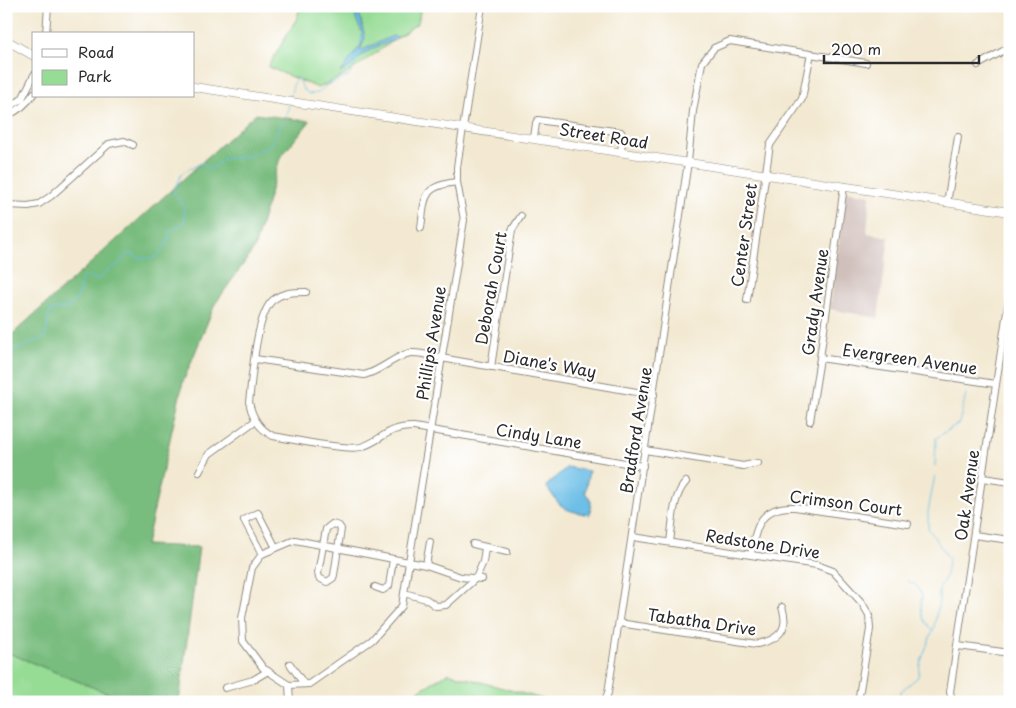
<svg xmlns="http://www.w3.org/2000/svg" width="1016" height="708" font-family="'Playpen Sans',sans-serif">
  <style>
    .industrial { fill: #d0c0bc }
    .green { fill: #96dc95; stroke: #608460 }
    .forest { fill: #78bc7e; stroke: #527454 }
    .water { fill: #6abee6; stroke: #4a7488 }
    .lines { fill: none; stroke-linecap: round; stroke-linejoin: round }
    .stream { stroke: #6abee6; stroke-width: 1 }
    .minor-casing { stroke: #8f8a7e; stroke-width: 8 }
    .major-casing { stroke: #8f8a7e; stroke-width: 9 }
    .minor { stroke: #fff; stroke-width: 6 }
    .major { stroke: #fff; stroke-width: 8 }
    .labels { text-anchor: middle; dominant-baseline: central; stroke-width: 4.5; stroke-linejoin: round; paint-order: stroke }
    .street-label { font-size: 16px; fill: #2b2b2b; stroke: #fff }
  </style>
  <rect width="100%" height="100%" fill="#fff"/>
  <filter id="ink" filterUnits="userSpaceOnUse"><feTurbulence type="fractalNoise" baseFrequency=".02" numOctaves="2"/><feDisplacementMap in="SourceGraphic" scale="10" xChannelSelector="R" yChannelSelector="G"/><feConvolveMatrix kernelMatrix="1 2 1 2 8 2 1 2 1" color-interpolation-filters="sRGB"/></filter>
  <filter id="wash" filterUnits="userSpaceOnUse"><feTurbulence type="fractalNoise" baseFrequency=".0096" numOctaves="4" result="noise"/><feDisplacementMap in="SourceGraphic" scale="20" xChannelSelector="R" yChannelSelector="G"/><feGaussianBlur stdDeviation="1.12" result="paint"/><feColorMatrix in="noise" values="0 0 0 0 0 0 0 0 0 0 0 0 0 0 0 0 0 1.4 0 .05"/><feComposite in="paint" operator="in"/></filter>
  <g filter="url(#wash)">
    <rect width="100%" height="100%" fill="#f3e9d2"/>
    <polygon class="industrial" points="846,191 870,195 867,233 889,237 878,318 830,309"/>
    <g class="green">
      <polygon points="300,6 421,6 418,23 345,75 318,88 268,67 297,18"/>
      <polygon points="6,652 129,702 6,702"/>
      <polygon points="448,673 539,698 552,702 400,702"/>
    </g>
    <polygon class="forest" points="255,114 310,121 280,158 254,249 215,304 183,382 146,545 199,547 179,702 129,702 6,652 6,340"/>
    <g class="water">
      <path d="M354,6L358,7L365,38L360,51L393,36L398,37C391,43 381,44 372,49C359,55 352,68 340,73L361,45L362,33L356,19Z"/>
      <path d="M567,467L589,471L585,492L591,501L590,515C562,510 562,509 546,486Z"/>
    </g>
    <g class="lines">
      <g class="stream">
        <polyline points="361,44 362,33"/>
        <polyline points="290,98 294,82 297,78 299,79 303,89 309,94 318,93 327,85 349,76 358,58"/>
        <path d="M6,352L26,346L33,341L40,340L45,337L50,312L53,310C70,309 76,306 80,289C81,283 80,282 83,277L89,276L96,280L100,278L109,269L119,264L127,254L132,253C137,260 146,258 154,258C161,251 170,243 169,232L185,221L184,206L173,192L182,173L203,162L208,169L216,166L223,159L249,156L258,150L269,147L287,114L289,104"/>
        <polyline points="935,466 936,438 959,423 966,395"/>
        <path d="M907,581L916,585L922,595C920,613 921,617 933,631"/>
        <polyline points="899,702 901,691 918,677 920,664 934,627 939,601 939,589 945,578 949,559 928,528 928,512 935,475"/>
      </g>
    </g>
  </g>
  <g filter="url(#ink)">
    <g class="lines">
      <g class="minor-casing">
        <g id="minor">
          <polyline points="482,6 457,167 457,182 464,220 430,431 409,562 402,606 372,640 309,684 289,685 263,668 243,641 242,618 252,568 262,554 295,540 409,562 426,565 461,577 482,579"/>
          <polyline points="46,34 48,6"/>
          <polyline points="978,65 1010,47"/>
          <polyline points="6,109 22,99 34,75"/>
          <path d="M6,116C18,111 27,104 34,93"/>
          <polyline points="534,138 536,123 538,120 621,132 623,136 621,151"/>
          <polyline points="6,190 6,212"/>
          <polyline points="947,203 958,137"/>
          <polyline points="7,205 28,206 39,204 51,196 109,144 124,141 133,145"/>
          <path d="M421,228C425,197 422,186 457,182"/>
          <path d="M306,292C294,292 283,292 273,300C256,314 252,379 249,402C252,417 259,429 273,436C290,439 346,451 361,447C382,441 387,426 414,427L643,466"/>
          <polyline points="747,300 770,145 802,99 811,53"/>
          <polyline points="820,358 996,384"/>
          <path d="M255,359L364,375C381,371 393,357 410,353C421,352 432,356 441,358L654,395"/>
          <polyline points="491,367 512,230 521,216"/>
          <polyline points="810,421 820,358 844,186"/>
          <polyline points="645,450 743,466 758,463"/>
          <polyline points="199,472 209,454 255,421"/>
          <polyline points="983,478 1010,482"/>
          <polygon points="332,524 339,526 341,529 334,575 333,578 327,582 319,578 318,573 326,529"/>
          <polyline points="974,535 1010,540"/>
          <polyline points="633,537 817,565 833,571 862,603 869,615 870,629 858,702"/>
          <path d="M670,542C673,523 672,497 686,482"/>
          <polyline points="473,544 507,552"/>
          <polyline points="262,554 244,520 258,513 276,548"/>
          <path d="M751,555C755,527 761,505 795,507L908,524"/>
          <polyline points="426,565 430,542"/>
          <polyline points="375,587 383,590 389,586 393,559"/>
          <polyline points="404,593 426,599 436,606 446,605 476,578 483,562 485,548"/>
          <path d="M619,623L757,644C778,640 790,630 782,607"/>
          <polyline points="958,646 1010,653"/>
          <polyline points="290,664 304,684"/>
          <polyline points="289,685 290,702"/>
          <polyline points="225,688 253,680 268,671"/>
          <polyline points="604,702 608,693 688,162 693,111 702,63 714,48 730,41 866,63"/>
          <polyline points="955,702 952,700 950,692 1010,291"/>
        </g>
      </g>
      <g class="major-casing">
        <g id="major">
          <polyline points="6,40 34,56"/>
          <polyline points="194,87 1010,212"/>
        </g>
      </g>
      <use href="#minor" class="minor"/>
      <use href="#major" class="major"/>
    </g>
  </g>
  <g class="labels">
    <g class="street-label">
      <text transform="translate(604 135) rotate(9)">Street Road</text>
      <text transform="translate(743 235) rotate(-82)">Center Street</text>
      <text transform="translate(490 288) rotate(-80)">Deborah Court</text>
      <text transform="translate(814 302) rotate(-82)">Grady Avenue</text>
      <text transform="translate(430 343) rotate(-81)">Phillips Avenue</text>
      <text transform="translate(910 358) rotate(8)">Evergreen Avenue</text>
      <text transform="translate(550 363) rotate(10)">Diane's Way</text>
      <text transform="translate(635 430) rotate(-81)">Bradford Avenue</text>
      <text transform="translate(539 435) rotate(9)">Cindy Lane</text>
      <text transform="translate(966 495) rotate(-82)">Oak Avenue</text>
      <text transform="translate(846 502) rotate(7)">Crimson Court</text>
      <text transform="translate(763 543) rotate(9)">Redstone Drive</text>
      <text transform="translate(702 621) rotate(8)">Tabatha Drive</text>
    </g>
  </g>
  <rect width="1016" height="708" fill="none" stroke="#fff" stroke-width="25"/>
  <rect x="32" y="32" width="162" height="65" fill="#ffffff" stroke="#aaaaaa"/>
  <rect x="42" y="49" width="25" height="8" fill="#ffffff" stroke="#aaaaaa"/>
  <text x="78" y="58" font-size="15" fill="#2b2b2b">Road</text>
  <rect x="42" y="70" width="25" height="15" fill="#96dc95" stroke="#aaaaaa"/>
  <text x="78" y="82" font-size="15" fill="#2b2b2b">Park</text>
  <path d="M824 55v8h155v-8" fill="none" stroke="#2b2b2b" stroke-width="2.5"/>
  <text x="831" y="55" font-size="15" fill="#2b2b2b" stroke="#ffffff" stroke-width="4" paint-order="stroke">200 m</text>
</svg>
